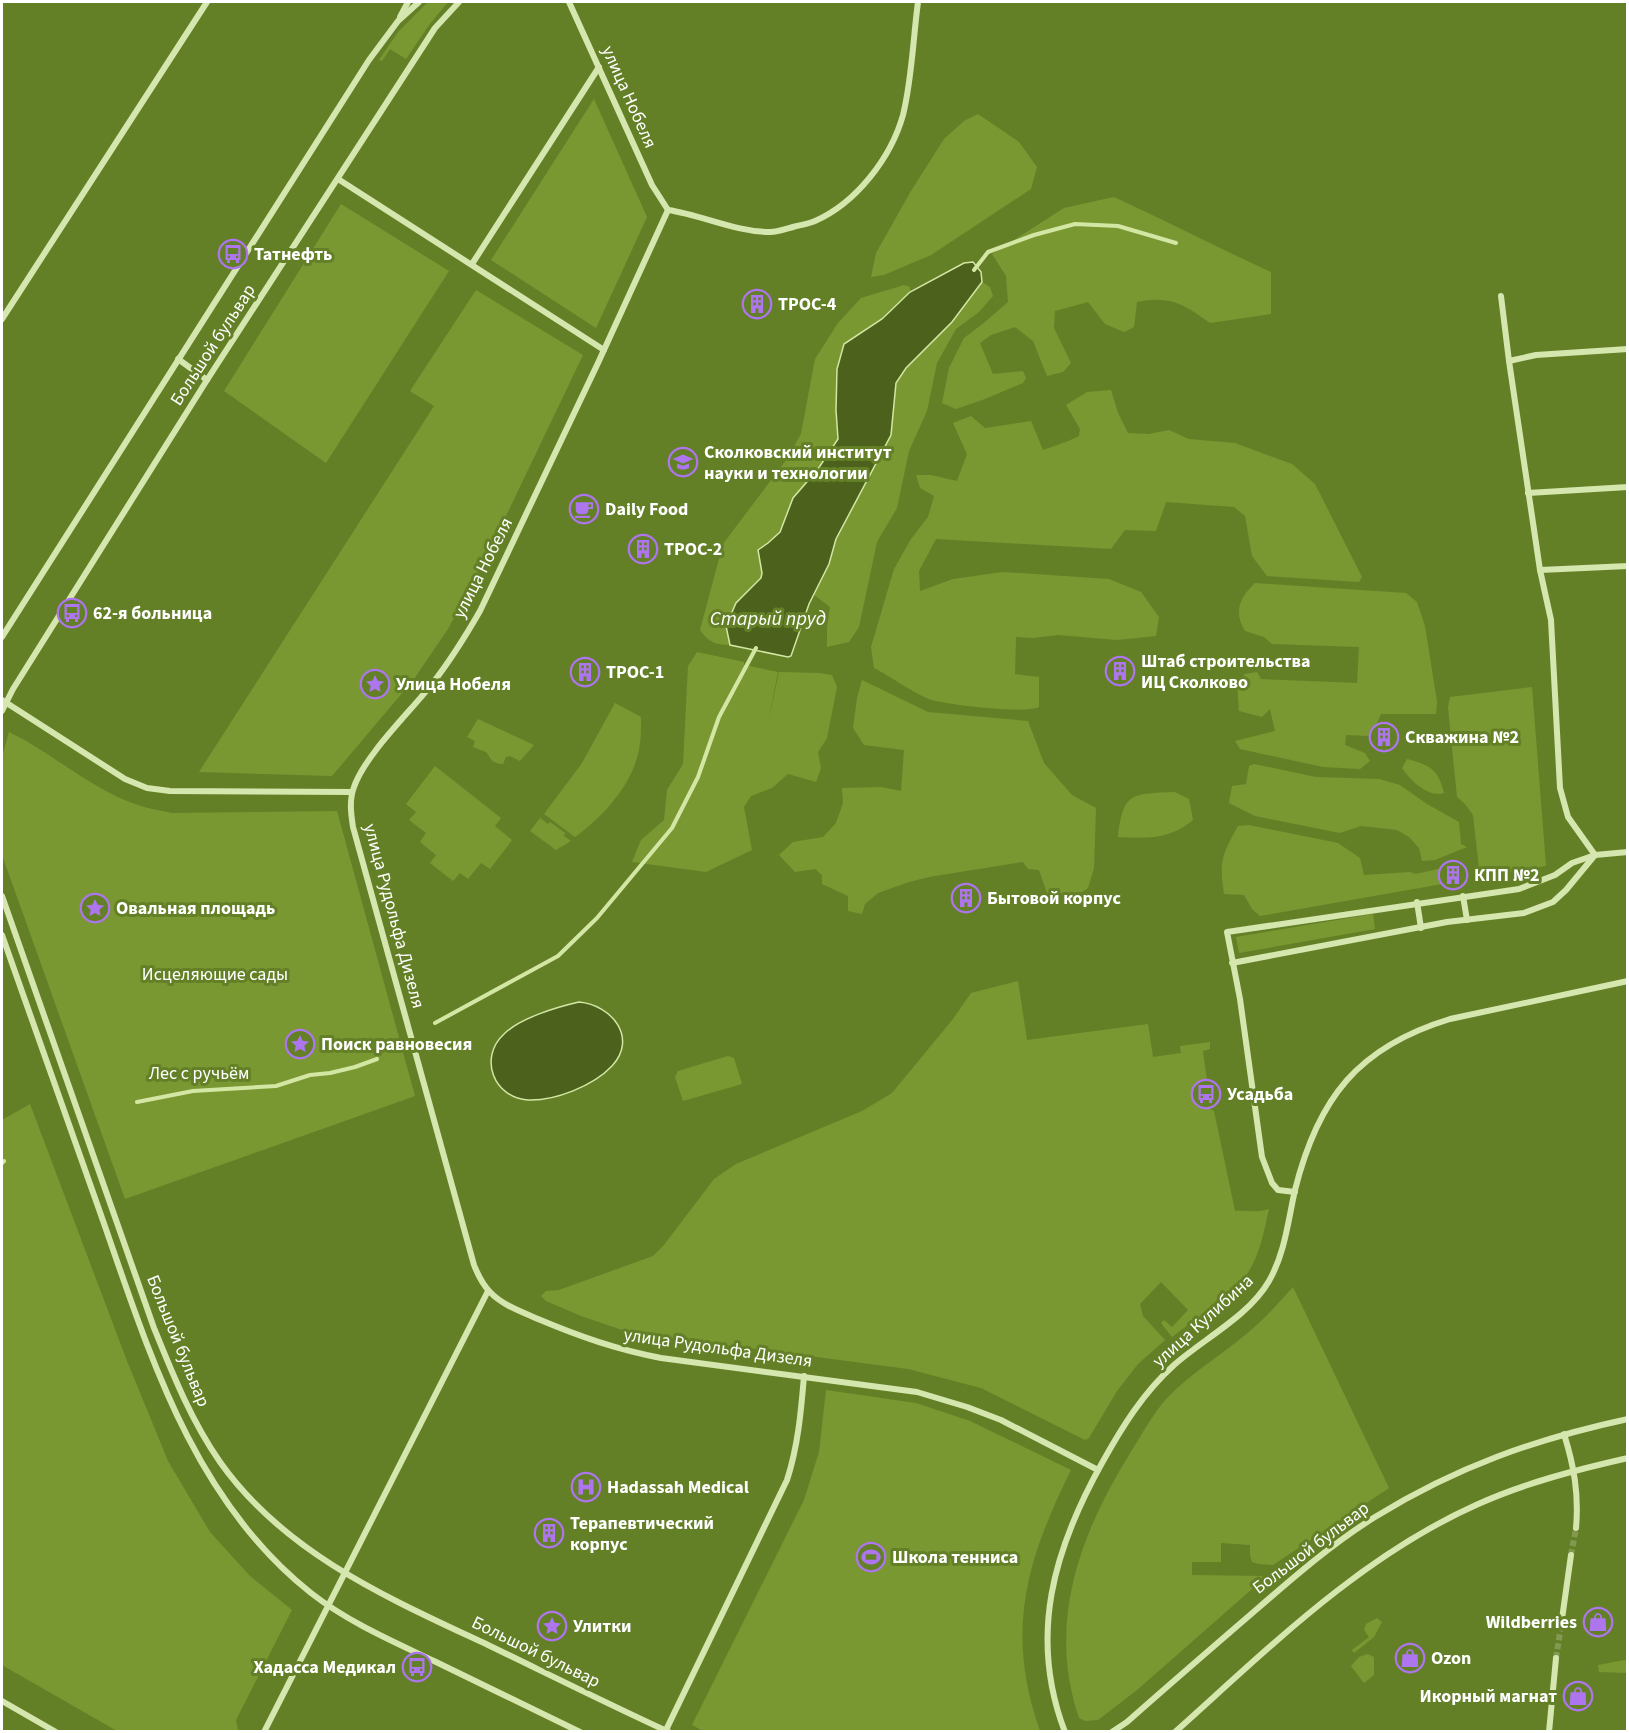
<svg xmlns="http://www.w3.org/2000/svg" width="1629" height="1733" font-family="'Source Sans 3',sans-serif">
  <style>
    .green { fill: #799832 }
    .water { fill: #4b611c; stroke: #d3e6a4; stroke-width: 1.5 }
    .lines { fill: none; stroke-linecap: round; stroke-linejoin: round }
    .stream { stroke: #d3e6a4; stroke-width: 4 }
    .minor-tunnel { stroke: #839952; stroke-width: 6; stroke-dasharray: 6 3; stroke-linecap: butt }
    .minor { stroke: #d5e6af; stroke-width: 6 }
    .labels { text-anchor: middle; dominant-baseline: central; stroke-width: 6; stroke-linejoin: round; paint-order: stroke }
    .street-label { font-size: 18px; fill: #fff; stroke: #648027 }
    .poi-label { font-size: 18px; font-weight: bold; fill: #fff; stroke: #648027; text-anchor: start }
    .park-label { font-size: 18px; fill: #fff; stroke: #648027 }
    .water-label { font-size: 20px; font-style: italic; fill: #fff; stroke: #648027 }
  </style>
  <rect width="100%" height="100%" fill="#648027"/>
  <g class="green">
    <polygon points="428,2 448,2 429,25 406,59 390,49 382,61 379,60 398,32"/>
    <polygon points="594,99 647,217 596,328 491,260"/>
    <polygon points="978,114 1019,142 1037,167 1031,189 931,255 884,275 871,277 876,253 911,191 944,139 964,121"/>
    <path d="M1114,197C1167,221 1218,248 1271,272V314L1210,323C1184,304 1170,295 1137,302L1134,327L1124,332L1105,324L1088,302L1055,311L1054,328L1071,363L1063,372L1047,376L1033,341L1015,327L991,335L980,343L993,374L1023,371L1026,378L1023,383L985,399L956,409L942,403L949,368L964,338L985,322L1008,302L1006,276L992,254L1064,208Z"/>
    <polygon points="341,204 449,271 326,463 224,391"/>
    <polygon points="982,282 990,287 993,296 979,312 956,329 937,363 927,411 909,451 897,508 877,542 859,627 849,642 827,647 827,627 830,607 814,595 829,564 836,539 891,435 896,383 906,368 952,322"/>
    <path d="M904,285L910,287V292L882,319L844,344L837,369L836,410L838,439L785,520C779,534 771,542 758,550L762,573L761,578L747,592L726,626L730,645C716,645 708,642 700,630L723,544L787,459L801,434L815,359L838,323L861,298Z"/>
    <polygon points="476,290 583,355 484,562 448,629 414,679 332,776 199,772 434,406 410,391"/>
    <path d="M1111,390L1118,413L1128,433L1149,434L1169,430L1189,439L1235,443L1292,464L1315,484L1362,577L1359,582L1267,576L1252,556L1245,516L1234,507L1166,502L1156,531L1125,530L1111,549L936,539L919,571L920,591L953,579L1003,572L1109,579L1141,592L1159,617L1156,636L1117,640L1058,635L1033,638L1016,637L1015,674L1039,677V707C1024,714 950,705 932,700C916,695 890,676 874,668L871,647L894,569L911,539L928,517L934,496L920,488L916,475H931L957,481L967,454L953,423L971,416L985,428L1031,421L1043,450L1066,442L1079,436L1080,429L1066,405L1087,392Z"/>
    <path d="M1255,583L1406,593L1417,602L1425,626L1437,702L1436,714H1381L1371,736L1346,735L1345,745L1365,753L1370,761L1360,769L1323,767L1240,749L1235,741L1275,731L1270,709L1262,717L1239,711L1237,683L1245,674L1257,672L1261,679L1357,683L1359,647L1272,644L1264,637L1245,631C1233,612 1240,597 1255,583Z"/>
    <polygon points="697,652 744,662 744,665 778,672 767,728 779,672 819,673 832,675 837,687 827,738 818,752 821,768 816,782 788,774 772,788 751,796 744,807 752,850 706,872 632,862 641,840 664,820 667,790 683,764 688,666"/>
    <polygon points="862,680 928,712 1028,721 1044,763 1072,795 1096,808 1094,868 1088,888 1082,892 1048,896 1039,870 1028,869 1023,862 929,877 909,882 878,893 865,904 862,914 848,911 848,896 822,884 822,875 815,869 795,872 779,855 793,842 823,837 836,823 843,803 842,788 881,787 901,791 904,750 864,745 853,728 857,698"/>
    <polygon points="1532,687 1546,866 1480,877 1473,815 1465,804 1457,797 1448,707 1450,697"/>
    <path d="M615,703L641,717C641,728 641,739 639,750C632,785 603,817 575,837L544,814L582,763Z"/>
    <path d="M478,719L534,745L520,761L510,756L506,757L503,764C490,763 492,759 486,752L473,747L475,741L467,737Z"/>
    <path d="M9,732C49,751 85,784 127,801C141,807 157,810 172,813L337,811L415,1096L125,1199L2,855V757Z"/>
    <path d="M1407,759C1430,765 1438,769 1444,793C1428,798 1410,780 1402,768Z"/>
    <polygon points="1254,764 1316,777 1379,779 1400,785 1427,804 1459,822 1461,844 1467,847 1435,860 1422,861 1419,848 1409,837 1397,830 1361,826 1340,833 1255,816 1229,803 1232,786 1246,784 1249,766"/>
    <polygon points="435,766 501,818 495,826 512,840 490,869 481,863 468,879 460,873 453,881 430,863 436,855 420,842 426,833 409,820 416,812 406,804"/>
    <path d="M1175,792L1189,799L1193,820C1169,840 1148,838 1118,837C1123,791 1133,794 1175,792Z"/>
    <polygon points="540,818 548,824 550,822 565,833 564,836 571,841 556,850 530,831"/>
    <path d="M1249,825L1338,843L1360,858L1364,875L1410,872L1416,874L1447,867L1448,883L1260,916L1252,909L1244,895L1224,894C1219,861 1222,855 1238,826Z"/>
    <polygon points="1373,914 1375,929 1239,953 1236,937"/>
    <path d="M1018,981L1027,1040L1148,1024L1153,1057L1181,1053L1180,1046L1210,1042V1049L1203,1051L1207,1081C1198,1094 1200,1104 1214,1111L1235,1211C1247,1210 1258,1213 1269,1209C1264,1231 1260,1255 1247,1274C1232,1296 1194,1320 1172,1337L1161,1323L1164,1320L1172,1327L1188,1310L1161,1282L1140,1304L1143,1316L1165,1340L1138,1364L1117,1391L1089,1438L1085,1440L981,1388L908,1369L628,1332L581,1316L546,1301L541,1296L546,1291L559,1290L653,1256L664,1245L714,1179L736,1164L862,1111L892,1093L953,1019L971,993Z"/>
    <polygon points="728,1056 734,1058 742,1084 683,1101 675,1077 678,1071"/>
    <polygon points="30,1104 127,1361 168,1461 210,1532 250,1576 292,1610 236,1720 238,1731 117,1731 2,1665 2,1120"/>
    <path d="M1293,1287L1389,1488L1273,1565L1259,1564L1252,1562L1250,1555V1545L1221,1543V1562H1192V1575L1263,1576L1260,1582L1137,1690L1098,1720L1085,1721L1079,1718C1047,1624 1079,1536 1129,1455C1141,1436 1152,1415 1167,1398C1194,1370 1230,1350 1259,1323C1271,1312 1282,1299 1293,1287Z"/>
    <path d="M826,1390L916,1403L970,1421L1071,1470C1026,1561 1005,1631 1040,1731L705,1732L692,1725L804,1500L819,1452Z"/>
    <polygon points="1377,1618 1382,1622 1374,1637 1354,1653 1352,1650 1369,1637 1364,1630 1366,1624"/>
    <polygon points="1368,1654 1374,1657 1374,1675 1364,1683 1351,1666 1359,1657"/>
    <polygon points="1624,1660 1627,1661 1627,1673 1599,1672 1598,1665"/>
  </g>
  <g class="water">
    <polygon points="973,262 981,272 982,282 952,322 906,368 896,383 891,435 836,539 829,564 809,604 791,656 788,657 730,645 726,626 736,603 761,578 762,573 758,550 768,543 780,532 793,498 818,469 838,439 836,410 837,369 844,344 882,319 910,292 964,263"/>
    <path d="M579,1002C612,1005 638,1038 612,1066C593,1086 555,1101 528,1100C494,1098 478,1058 504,1034C520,1018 557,1007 579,1002Z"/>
  </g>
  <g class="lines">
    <g class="stream">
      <polyline points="974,270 988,252 1034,235 1075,224 1118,226 1176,243"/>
      <polyline points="435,1023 558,956 597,918 672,828 698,777 719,717 756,648"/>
      <polyline points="137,1102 193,1091 276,1086 310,1075 330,1073 355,1067 377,1059"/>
      <polyline points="2,1163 4,1161"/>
    </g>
    <g class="minor-tunnel">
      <polyline points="1571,1555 1576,1528"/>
      <polyline points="1556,1658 1561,1626"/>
    </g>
    <g class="minor">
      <polyline points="569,2 652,185 668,210"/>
      <polyline points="400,17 408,2"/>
      <polyline points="338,179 604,350"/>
      <path d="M668,210L598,363L480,611C465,637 450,661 432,684C410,712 365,755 354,787C349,800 351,814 353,827L474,1265C478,1275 482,1284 490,1292C502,1305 522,1312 538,1319C581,1337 615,1349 661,1358L917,1392L967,1407L1001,1420L1098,1470"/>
      <path d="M668,210C702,215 736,232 770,232C778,232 786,229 793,227C800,225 808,224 815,221C856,203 891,158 903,115C912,79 913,39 918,2"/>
      <polyline points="472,264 599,67"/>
      <polyline points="1501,296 1509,361"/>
      <polyline points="2,319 207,2"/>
      <polyline points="178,359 207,380"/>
      <polyline points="1528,493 1628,487"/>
      <polyline points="1540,570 1628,566"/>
      <polyline points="2,637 369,60 398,21 419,2"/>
      <polyline points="2,700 125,779 147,788 170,791 352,792"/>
      <polyline points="2,711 13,689 207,380 435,28 459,2"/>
      <polyline points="1595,855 1568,817 1560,788 1551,620 1540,570 1509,361 1536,355 1628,349"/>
      <path d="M2,896L154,1328C173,1375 191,1420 220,1462C285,1554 390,1599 488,1645C548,1674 608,1704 669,1732"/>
      <polyline points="1463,896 1467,920"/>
      <polyline points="1417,902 1421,928"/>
      <path d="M2,935C35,1028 68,1122 101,1215C149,1352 192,1499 311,1593C348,1622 392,1641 434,1661C483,1685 531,1708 580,1732"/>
      <polyline points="1232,963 1447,922 1524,913 1553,902 1566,890 1595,855"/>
      <polyline points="1295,1192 1278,1190 1272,1183 1262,1157 1240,999 1227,932 1519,889 1555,875 1572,863 1595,855 1628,852"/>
      <path d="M1564,1434C1574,1466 1579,1494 1576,1528"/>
      <polyline points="1561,1626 1571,1555"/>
      <polyline points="2,1701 56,1732"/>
      <polyline points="264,1732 488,1291"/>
      <path d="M665,1732L787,1480C798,1446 801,1412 804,1376"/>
      <path d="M1065,1732C1028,1636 1054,1549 1102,1463C1122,1427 1143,1393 1174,1365C1203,1339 1249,1316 1269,1281C1285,1253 1288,1221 1295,1190C1318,1098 1358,1047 1450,1019L1628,981"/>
      <path d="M1112,1732L1127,1722C1170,1684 1214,1646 1257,1609C1295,1576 1333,1543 1375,1517C1456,1467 1535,1439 1628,1419"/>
      <path d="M1175,1732C1269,1648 1360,1557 1476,1505C1525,1483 1575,1470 1628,1458"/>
      <polyline points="1549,1732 1556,1658"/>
    </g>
  </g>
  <defs>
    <g id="bus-ring" transform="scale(1.5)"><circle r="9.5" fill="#648027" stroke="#ad75ee" stroke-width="1.5"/><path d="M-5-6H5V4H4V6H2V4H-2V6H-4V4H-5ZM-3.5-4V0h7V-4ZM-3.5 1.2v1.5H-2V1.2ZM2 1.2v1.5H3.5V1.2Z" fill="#ad75ee"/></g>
    <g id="building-ring" transform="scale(1.5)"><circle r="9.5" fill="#648027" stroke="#ad75ee" stroke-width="1.5"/><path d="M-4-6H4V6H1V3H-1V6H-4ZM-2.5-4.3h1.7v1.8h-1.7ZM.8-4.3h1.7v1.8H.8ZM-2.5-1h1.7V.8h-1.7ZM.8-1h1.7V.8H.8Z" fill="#ad75ee"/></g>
    <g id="university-ring" transform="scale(1.5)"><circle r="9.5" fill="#648027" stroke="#ad75ee" stroke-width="1.5"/><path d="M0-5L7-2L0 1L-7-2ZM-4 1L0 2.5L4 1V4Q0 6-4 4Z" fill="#ad75ee"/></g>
    <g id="cafe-ring" transform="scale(1.5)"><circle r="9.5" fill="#648027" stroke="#ad75ee" stroke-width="1.5"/><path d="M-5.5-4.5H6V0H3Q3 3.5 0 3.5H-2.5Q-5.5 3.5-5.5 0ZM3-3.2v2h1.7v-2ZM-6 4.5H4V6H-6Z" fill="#ad75ee"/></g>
    <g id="sight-ring" transform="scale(1.5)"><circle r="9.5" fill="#648027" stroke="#ad75ee" stroke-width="1.5"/><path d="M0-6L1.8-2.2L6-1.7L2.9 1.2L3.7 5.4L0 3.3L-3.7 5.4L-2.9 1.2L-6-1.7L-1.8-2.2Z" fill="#ad75ee"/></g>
    <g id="hospital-ring" transform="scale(1.5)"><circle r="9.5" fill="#648027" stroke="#ad75ee" stroke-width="1.5"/><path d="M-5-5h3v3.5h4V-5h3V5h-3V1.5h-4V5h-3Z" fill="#ad75ee"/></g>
    <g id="stadium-ring" transform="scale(1.5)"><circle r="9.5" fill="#648027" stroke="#ad75ee" stroke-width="1.5"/><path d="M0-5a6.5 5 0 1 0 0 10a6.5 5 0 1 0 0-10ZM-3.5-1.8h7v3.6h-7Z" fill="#ad75ee"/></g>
    <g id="shop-ring" transform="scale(1.5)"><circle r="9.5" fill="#648027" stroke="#ad75ee" stroke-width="1.5"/><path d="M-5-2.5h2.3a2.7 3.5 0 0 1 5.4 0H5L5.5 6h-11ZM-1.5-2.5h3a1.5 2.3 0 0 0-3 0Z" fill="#ad75ee"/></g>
  </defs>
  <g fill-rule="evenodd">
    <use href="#bus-ring" x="233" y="254"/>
    <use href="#building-ring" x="757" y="304"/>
    <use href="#university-ring" x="683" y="462"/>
    <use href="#cafe-ring" x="584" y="509"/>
    <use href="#building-ring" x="643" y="549"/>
    <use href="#bus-ring" x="72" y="613"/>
    <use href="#building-ring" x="1120" y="671"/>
    <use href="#building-ring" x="585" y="672"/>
    <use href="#sight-ring" x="375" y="684"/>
    <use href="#building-ring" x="1384" y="737"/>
    <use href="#building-ring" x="1453" y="875"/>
    <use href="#building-ring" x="966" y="898"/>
    <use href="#sight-ring" x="95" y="908"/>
    <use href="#sight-ring" x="300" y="1044"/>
    <use href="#bus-ring" x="1206" y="1094"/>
    <use href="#hospital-ring" x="586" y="1487"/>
    <use href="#building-ring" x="549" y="1533"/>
    <use href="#stadium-ring" x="871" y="1557"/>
    <use href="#shop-ring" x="1598" y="1622"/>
    <use href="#sight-ring" x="552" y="1626"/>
    <use href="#shop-ring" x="1410" y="1658"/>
    <use href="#bus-ring" x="417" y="1667"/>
    <use href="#shop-ring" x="1578" y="1696"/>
  </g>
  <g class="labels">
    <g class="street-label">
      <text transform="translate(629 97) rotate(66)">улица Нобеля</text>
      <text transform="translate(213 345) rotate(-57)">Большой бульвар</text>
      <text transform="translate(483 568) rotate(-63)">улица Нобеля</text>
      <text transform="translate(394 916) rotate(75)">улица Рудольфа Дизеля</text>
      <text transform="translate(1203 1321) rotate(-42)">улица Кулибина</text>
      <text transform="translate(178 1341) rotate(68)">Большой бульвар</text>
      <text transform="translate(718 1348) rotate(8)">улица Рудольфа Дизеля</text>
      <text transform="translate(1311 1548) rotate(-37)">Большой бульвар</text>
      <text transform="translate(536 1652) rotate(26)">Большой бульвар</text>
    </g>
    <g class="poi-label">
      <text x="254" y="254">Татнефть</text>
      <text x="778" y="304">TPOC-4</text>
      <text x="704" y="452">Сколковский институт<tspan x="704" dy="21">науки и технологии</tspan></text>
      <text x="605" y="509">Daily Food</text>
      <text x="664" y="549">TPOC-2</text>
      <text x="93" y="613">62-я больница</text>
      <text x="1141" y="661">Штаб строительства<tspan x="1141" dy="21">ИЦ Сколково</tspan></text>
      <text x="606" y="672">TPOC-1</text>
      <text x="396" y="684">Улица Нобеля</text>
      <text x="1405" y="737">Скважина №2</text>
      <text x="1474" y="875">КПП №2</text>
      <text x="987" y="898">Бытовой корпус</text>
      <text x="116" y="908">Овальная площадь</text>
      <text x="321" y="1044">Поиск равновесия</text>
      <text x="1227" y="1094">Усадьба</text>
      <text x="607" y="1487">Hadassah Medical</text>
      <text x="570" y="1523">Терапевтический<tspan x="570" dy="21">корпус</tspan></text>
      <text x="892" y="1557">Школа тенниса</text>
      <text x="1577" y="1622" text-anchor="end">Wildberries</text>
      <text x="573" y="1626">Улитки</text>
      <text x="1431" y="1658">Ozon</text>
      <text x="396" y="1667" text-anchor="end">Хадасса Медикал</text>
      <text x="1557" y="1696" text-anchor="end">Икорный магнат</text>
    </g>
    <g class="park-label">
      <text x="215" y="974">Исцеляющие сады</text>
      <text x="199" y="1073">Лес с ручьём</text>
    </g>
    <g class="water-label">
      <text x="768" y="619">Старый пруд</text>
    </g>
  </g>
  <rect width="1629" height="1733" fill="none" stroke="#ffffff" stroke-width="6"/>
</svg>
